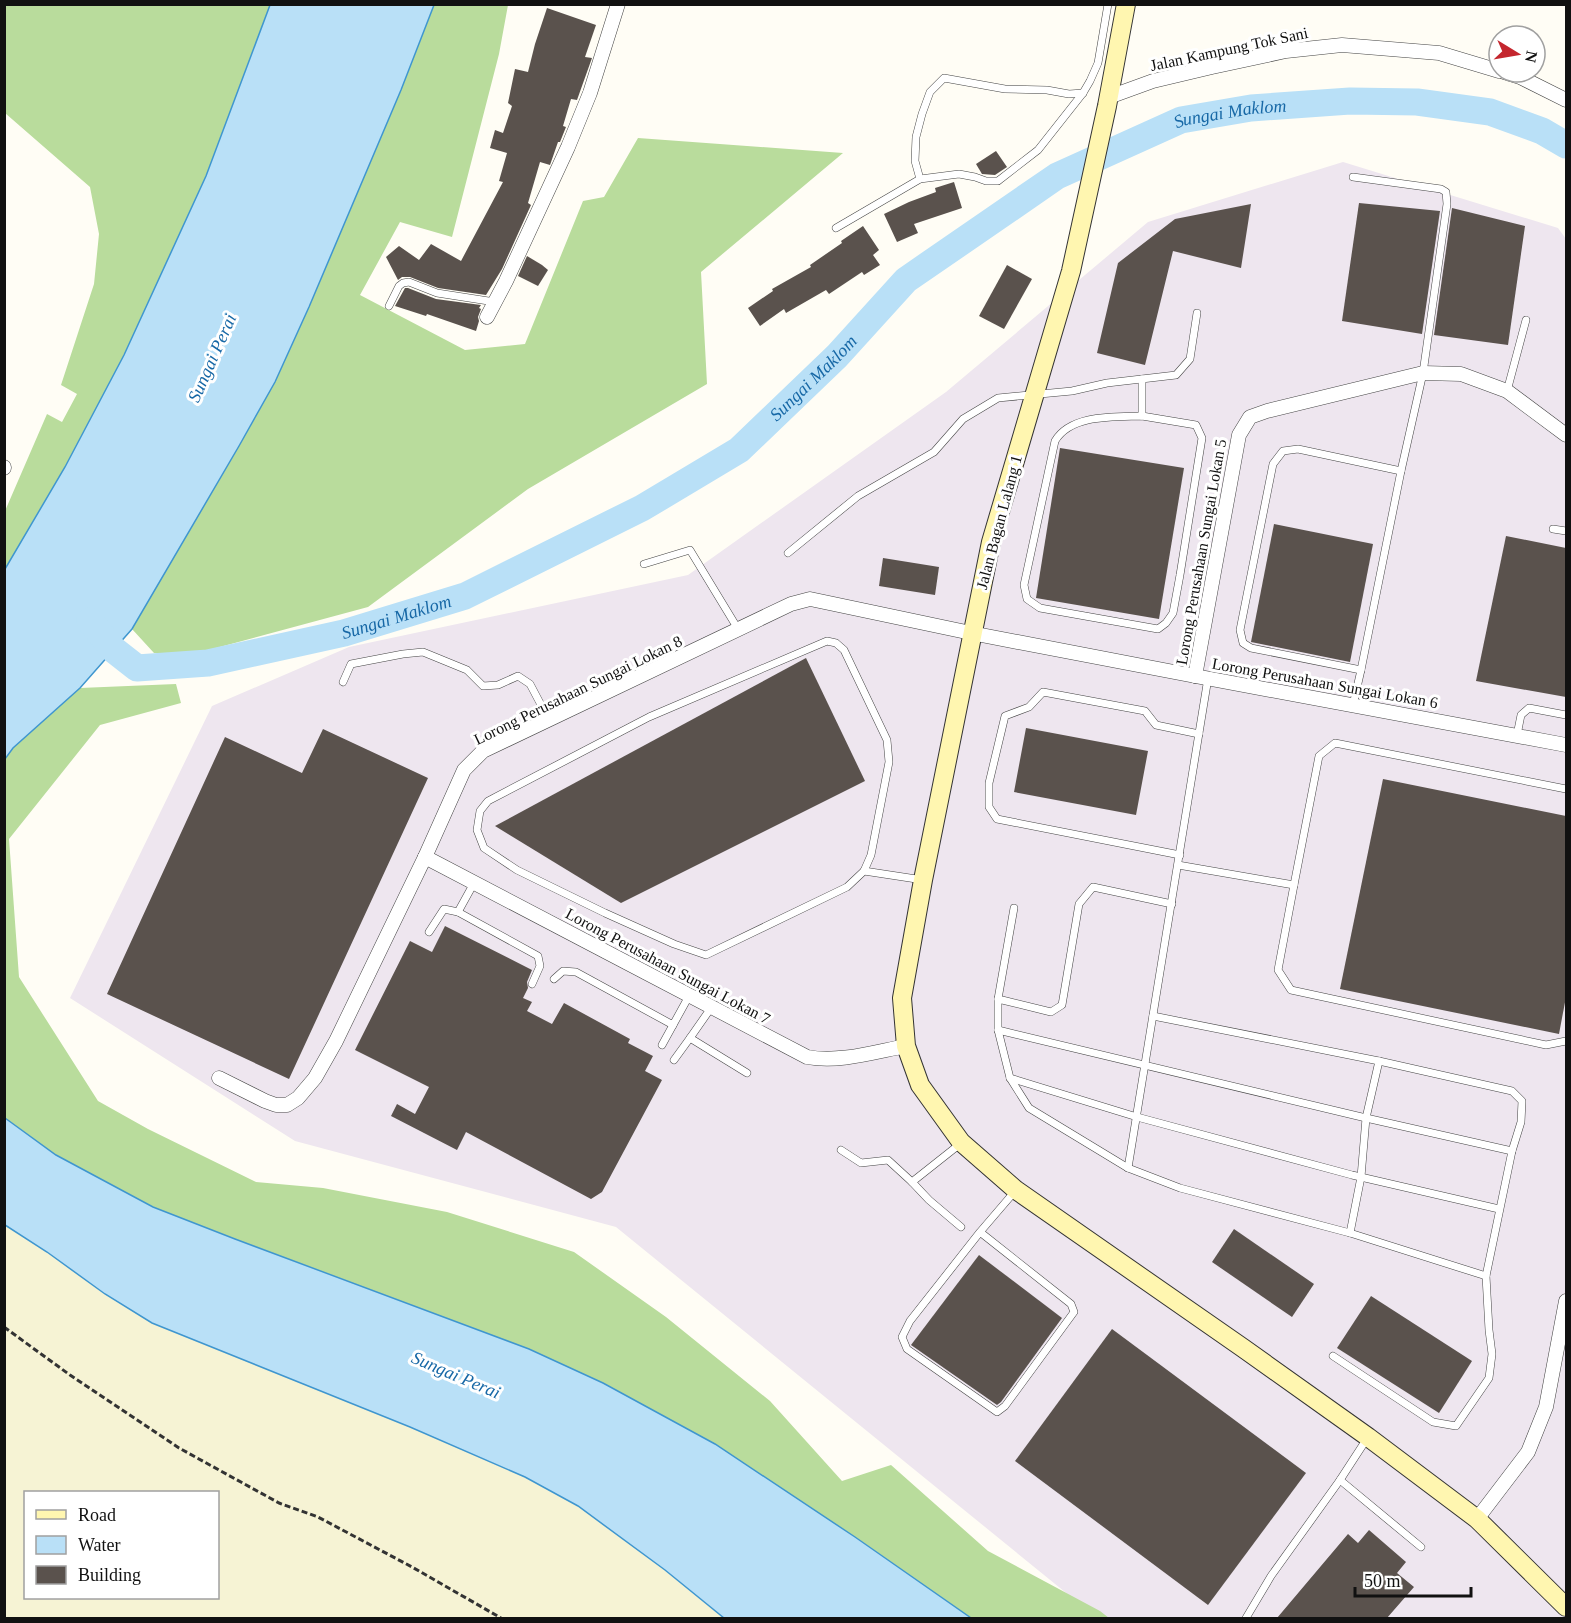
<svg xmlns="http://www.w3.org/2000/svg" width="1571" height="1623" font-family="Georgia,serif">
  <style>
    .industrial { fill: #eee6ef }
    .farmland { fill: #f6f3d4; fill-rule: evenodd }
    .forest { fill: #b9dc9c }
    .water { fill: #b9e0f7; stroke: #3f96cf; stroke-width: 1.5 }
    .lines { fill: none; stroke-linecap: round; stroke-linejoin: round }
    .river { stroke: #b9e0f7; stroke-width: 27 }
    .building { fill: #5a524d }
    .lane-casing { stroke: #444; stroke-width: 8 }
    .street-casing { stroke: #444; stroke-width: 15 }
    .secondary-casing { stroke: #333; stroke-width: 20 }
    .path { stroke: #333; stroke-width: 3; stroke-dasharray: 6 3; stroke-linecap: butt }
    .lane { stroke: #fff; stroke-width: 7 }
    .street { stroke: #fff; stroke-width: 14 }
    .secondary { stroke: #fff6b0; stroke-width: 18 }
    .labels { text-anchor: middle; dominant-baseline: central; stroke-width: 6; stroke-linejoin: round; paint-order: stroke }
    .street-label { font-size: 16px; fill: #111; stroke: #fff }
    .water-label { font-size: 18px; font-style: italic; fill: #1768a6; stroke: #fff }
  </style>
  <rect width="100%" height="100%" fill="#fffdf5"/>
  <polygon class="industrial" points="1343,162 1558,228 1566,239 1566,1618 1097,1618 616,1227 295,1141 70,998 212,706 349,647 688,575 946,392 1148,222"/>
  <path class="farmland" d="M4,1225L47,1252L105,1294L152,1323L410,1427L525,1477L578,1506L665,1570L724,1618H5ZM26,1492H218V1598H26Z"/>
  <g class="forest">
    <polygon points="5,5 270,5 206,176 124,355 65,467 5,569 5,511 47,414 62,422 77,394 61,385 94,284 99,234 90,187 5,113"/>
    <polygon points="434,5 508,5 499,54 452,237 400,222 360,295 465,350 525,344 583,201 604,197 638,138 843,153 701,272 707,384 528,489 368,607 194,654 154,653 132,629 239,446 275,382 309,307 401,90"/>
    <polygon points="176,684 181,703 100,725 9,839 19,977 98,1101 148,1129 256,1182 323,1188 447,1212 574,1252 666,1317 770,1401 842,1481 891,1465 988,1551 1100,1611 1109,1618 971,1618 855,1537 529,1349 235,1239 153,1207 56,1155 7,1121 5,1118 5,759 13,748 80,688"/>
  </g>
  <g class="water">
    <polygon points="270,5 434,5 401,90 309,307 275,382 239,446 132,629 80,688 13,748 5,759 5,569 65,467 124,355 206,176"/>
    <polygon points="5,1118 56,1155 153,1207 235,1239 529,1349 603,1383 715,1444 855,1537 971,1618 724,1618 665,1570 578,1506 525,1477 410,1427 152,1323 105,1294 47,1252 5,1225"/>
  </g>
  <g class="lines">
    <path class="river" id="s1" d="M90,621L114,650L137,668L208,663L344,633L465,596L642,508L739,450L837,356L906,280L1057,176L1181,120L1251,108L1350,101L1417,102L1490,112L1542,131L1566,145"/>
  </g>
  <g class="building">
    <polygon points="547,8 596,25 585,57 592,58 577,100 571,99 563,126 566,127 560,142 558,142 550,165 540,162 528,203 531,205 502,269 486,295 438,288 410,277 402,277 398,280 386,257 399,246 419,260 431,244 461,261 503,182 499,181 507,153 490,148 495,130 503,133 512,106 508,103 515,69 528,72 535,44"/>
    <polygon points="996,151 1007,167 995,175 982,174 976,164"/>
    <polygon points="954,182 962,208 914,224 918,233 897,242 884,214 909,202 936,192 935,188"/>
    <polygon points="1359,203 1440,211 1422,334 1342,321"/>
    <polygon points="1251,204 1241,268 1173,251 1145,365 1097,353 1118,263 1175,219"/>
    <polygon points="1452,208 1525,226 1508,345 1434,335"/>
    <polygon points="863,226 879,250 873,255 880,265 864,275 862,272 829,294 826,290 786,313 784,309 760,326 748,308 773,291 772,289 811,267 810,265 842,243 841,241"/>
    <polygon points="527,256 542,265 548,270 538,286 518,276"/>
    <polygon points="1007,265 1032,279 1004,329 979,316"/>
    <polygon points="405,288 408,288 436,299 481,305 479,308 481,309 478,317 479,321 476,331 427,314 426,316 395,306"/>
    <polygon points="1060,448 1184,468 1159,619 1036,598"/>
    <polygon points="1274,524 1373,544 1350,662 1251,642"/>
    <polygon points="1506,536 1566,548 1566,697 1476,681"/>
    <polygon points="883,558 939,567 935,595 879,586"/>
    <polygon points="806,658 865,781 621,903 495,826"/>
    <polygon points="1026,728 1148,751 1136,815 1014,792"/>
    <polygon points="323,729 428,778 289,1079 107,994 225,737 302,773"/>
    <polygon points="1383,779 1566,816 1566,997 1559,1034 1340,989"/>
    <polygon points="445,926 532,970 527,982 528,988 523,998 532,1002 527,1011 552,1024 564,1003 630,1039 628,1043 653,1056 645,1071 662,1080 602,1192 591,1199 466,1132 457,1150 391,1116 397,1104 415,1114 429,1087 355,1050 410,941 432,952"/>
    <polygon points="1234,1229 1314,1284 1292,1317 1212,1262"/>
    <polygon points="979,1255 1062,1318 1001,1402 997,1405 911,1345"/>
    <polygon points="1371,1296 1472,1361 1439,1413 1337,1348"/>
    <polygon points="1112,1329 1306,1473 1208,1605 1015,1461"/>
    <polygon points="1369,1530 1406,1562 1397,1573 1414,1587 1387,1618 1277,1618 1348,1534 1358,1543"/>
  </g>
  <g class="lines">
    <g class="lane-casing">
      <g id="lane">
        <polyline points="920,179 915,161 916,137 922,114 930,92 944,78 1005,89 1047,90 1069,94 1083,93"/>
        <polyline points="836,228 920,179 959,174 975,177 986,181 998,181 1038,150 1083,93 1090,81 1098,63 1108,4"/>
        <polyline points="389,306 399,286 403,283 409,282 437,293 495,302"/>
        <polyline points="1142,379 1142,416"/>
        <polyline points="1507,391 1526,320"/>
        <path d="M1142,416L1196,425L1202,438L1180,575L1173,613L1166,623L1158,629L1040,608L1027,599L1024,585L1055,441C1071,414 1115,417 1142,416Z"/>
        <polyline points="1553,529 1566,531"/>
        <polyline points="788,553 858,496 934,452 963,419 998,398 1072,391 1107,383 1176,375 1190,359 1197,313"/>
        <polyline points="644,564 690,550 738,629"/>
        <polygon points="827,641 836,643 844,650 887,740 889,762 871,855 864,871 847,887 706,955 674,944 605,913 517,870 484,848 477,830 480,811 488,801 649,717"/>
        <polyline points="1361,670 1251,648 1243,643 1240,630 1273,464 1283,451 1298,449 1401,471"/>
        <polyline points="343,682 351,664 403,654 423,652 467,670 483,686 498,685 518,676 530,684 549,720"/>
        <polyline points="1353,705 1361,670 1401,471 1423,373 1447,204 1446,192 1441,189 1353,177"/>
        <polyline points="1517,735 1521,715 1529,708 1566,715"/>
        <polyline points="1180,855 997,819 989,807 989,783 1005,716 1029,707 1043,692 1145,711 1156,725 1199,734"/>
        <polyline points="1178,865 1294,885 1278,970 1291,990 1546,1045 1566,1041"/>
        <polyline points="864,871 923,880"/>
        <polyline points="474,883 458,912 538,956 540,966 532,984"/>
        <polyline points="1294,885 1319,756 1335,743 1566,789"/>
        <polyline points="1014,908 998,999 1051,1012 1062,1005 1079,904 1093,887 1172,904"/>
        <polyline points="429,932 444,909 458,912"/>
        <polyline points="554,979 563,971 576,972 673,1025 689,996"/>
        <polyline points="998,999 998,1030 1010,1078 1029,1108 1128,1168 1180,1188 1350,1233 1486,1276"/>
        <polyline points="711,1008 690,1038 747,1073"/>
        <polyline points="1153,1016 1379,1061 1512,1091 1522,1101 1521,1122 1512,1151 1486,1276 1489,1330 1492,1354 1489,1378 1456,1426 1433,1422 1333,1356"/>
        <polyline points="998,1030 1366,1118 1512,1151"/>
        <polyline points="662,1045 673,1025"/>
        <polyline points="674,1060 690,1038"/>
        <polyline points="1010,1078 1137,1117 1352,1175 1499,1209"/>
        <polyline points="841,1150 861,1163 888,1160 912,1182 960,1144"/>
        <polyline points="1128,1168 1208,678"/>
        <polyline points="912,1182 929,1200 961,1227"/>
        <polyline points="980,1232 1071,1304 1074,1312 1005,1406 997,1412 907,1349 902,1337 910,1321 980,1232 1016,1190"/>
        <polyline points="1350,1233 1361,1177 1366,1118 1379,1061"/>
        <polyline points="1340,1480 1421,1547"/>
        <polyline points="1246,1618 1271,1576 1340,1480 1368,1437"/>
      </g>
    </g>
    <g class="street-casing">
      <g id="street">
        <polyline points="1504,72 1520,77 1566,100"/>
        <polyline points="1109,97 1153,81 1212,67 1286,51 1342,45 1439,53 1499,71"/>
        <polyline points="487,317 506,281 568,147 590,93 618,4"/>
        <polyline points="4,467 4,468"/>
        <polyline points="1195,676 1239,435 1250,417 1267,411 1423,373 1461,374 1507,391 1566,435"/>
        <path d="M425,857L807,1057C839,1063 874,1052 906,1046"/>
        <polyline points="219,1078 265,1101 276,1105 287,1105 298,1098 315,1078 336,1041 425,857 464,770 483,751 791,604 810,599 971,633 1195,676 1566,745"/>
        <polyline points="1477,1519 1528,1452 1546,1407 1566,1301"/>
      </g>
    </g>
    <g class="secondary-casing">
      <polyline id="secondary" points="1126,4 1107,106 1071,271 991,542 923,880 902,998 906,1046 920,1085 961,1142 1016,1190 1243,1348 1368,1437 1477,1519 1566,1607"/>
    </g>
    <polyline class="path" points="4,1327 70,1375 179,1448 279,1503 318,1517 412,1567 501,1618"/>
    <use href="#lane" class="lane"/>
    <use href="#street" class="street"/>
    <use href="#secondary" class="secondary"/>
  </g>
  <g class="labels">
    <g class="street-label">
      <text transform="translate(1229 49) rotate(-12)">Jalan Kampung Tok Sani</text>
      <text transform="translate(999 522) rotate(-75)">Jalan Bagan Lalang 1</text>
      <text transform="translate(1201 552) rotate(-80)">Lorong Perusahaan Sungai Lokan 5</text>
      <text transform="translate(1325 683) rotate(10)">Lorong Perusahaan Sungai Lokan 6</text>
      <text transform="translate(578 690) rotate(-26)">Lorong Perusahaan Sungai Lokan 8</text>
      <text transform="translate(668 966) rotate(28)">Lorong Perusahaan Sungai Lokan 7</text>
    </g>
    <g class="water-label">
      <text stroke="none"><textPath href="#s1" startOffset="1322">Sungai Maklom</textPath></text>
      <text transform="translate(212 358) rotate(-66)">Sungai Perai</text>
      <text stroke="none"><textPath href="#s1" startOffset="818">Sungai Maklom</textPath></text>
      <text stroke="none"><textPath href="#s1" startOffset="332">Sungai Maklom</textPath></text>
      <text transform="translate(456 1375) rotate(23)">Sungai Perai</text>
    </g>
  </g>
  <rect width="1571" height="1623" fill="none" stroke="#111111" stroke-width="12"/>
  <rect x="24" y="1491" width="195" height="108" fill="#ffffff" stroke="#a0a0a0" stroke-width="1.5"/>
  <rect x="36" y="1510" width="30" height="9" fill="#fff6b0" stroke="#a0a0a0" stroke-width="1.5"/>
  <text x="78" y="1521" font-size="18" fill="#111111">Road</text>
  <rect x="36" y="1536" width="30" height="18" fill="#b9e0f7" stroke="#a0a0a0" stroke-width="1.5"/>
  <text x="78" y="1551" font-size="18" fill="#111111">Water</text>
  <rect x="36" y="1566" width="30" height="18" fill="#5a524d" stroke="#a0a0a0" stroke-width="1.5"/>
  <text x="78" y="1581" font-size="18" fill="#111111">Building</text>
  <g transform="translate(1517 54) rotate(101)"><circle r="28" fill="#ffffff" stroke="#a0a0a0" stroke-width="1.5"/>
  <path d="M0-4.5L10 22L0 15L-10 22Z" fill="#c4262e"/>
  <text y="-9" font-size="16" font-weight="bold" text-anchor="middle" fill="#111111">N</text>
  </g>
  <path d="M1355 1587v9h116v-9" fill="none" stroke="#111111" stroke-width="3"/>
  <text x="1364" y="1587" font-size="18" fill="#111111" stroke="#ffffff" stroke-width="4.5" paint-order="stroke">50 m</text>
</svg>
